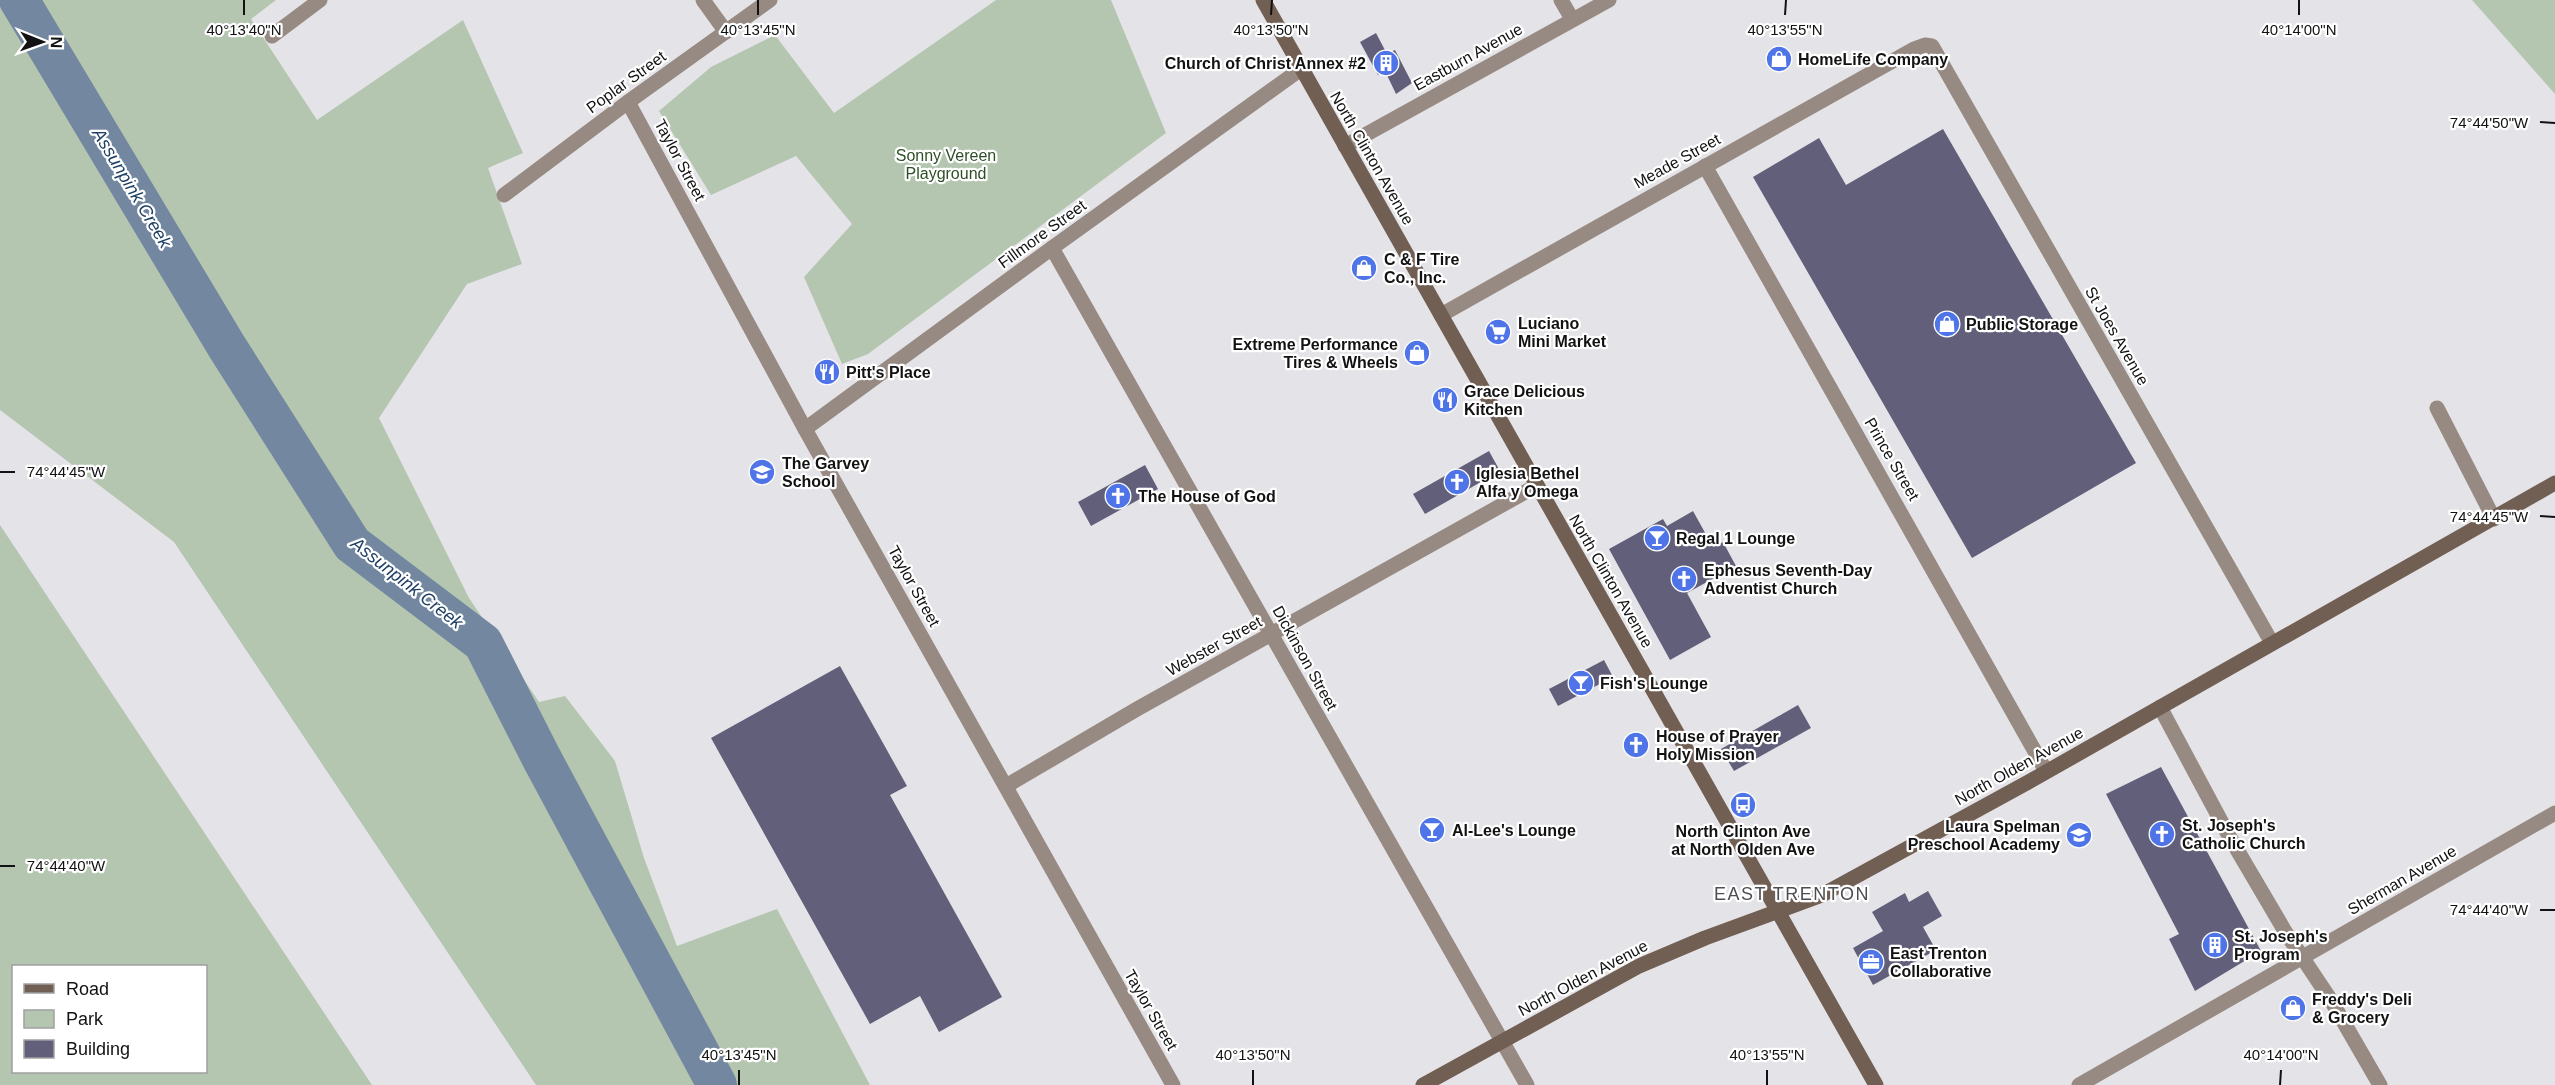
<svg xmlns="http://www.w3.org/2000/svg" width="2555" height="1085" font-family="Helvetica,sans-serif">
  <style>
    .green { fill: #b4c6b0; fill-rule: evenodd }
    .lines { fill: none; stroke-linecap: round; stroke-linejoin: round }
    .river { stroke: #7388a0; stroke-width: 40 }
    .building { fill: #625f7b }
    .street { stroke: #978a82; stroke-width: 15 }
    .secondary { stroke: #725f54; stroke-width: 15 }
    .ticks { fill: none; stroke: #121213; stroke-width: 2 }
    .labels { text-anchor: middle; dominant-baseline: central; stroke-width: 4.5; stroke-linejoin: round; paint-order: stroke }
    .street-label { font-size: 16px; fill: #121213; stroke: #fff }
    .poi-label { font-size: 16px; font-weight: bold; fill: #121213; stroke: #fff; text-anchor: start }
    .park-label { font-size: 16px; fill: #2e4e27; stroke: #fff }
    .water-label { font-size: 18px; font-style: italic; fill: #1f4064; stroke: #fff }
    .neighbourhood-label { font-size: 18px; letter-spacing: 1.5px; fill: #4e4d51; stroke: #fff }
    .ticks-label { font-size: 15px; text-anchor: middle; fill: #121213; stroke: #fff; stroke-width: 4.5; stroke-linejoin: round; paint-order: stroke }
  </style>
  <rect width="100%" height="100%" fill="#e4e4e8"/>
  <g class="green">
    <polygon points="0,0 276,0 251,19 317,120 463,20 523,153 488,168 522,264 467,284 379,418 469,598 539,702 565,696 615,761 644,858 677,946 777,909 870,1085 536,1085 174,542 0,410"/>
    <polygon points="996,0 1111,0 1166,133 868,354 842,364 804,277 852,224 796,156 711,195 659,111 711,67 775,35 834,113"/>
    <polygon points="2472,0 2555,0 2555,94"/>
    <path d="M0,525L372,1085H0ZM14,966H206V1072H14Z"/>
  </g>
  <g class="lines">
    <polyline class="river" points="19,0 227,347 352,544 483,643 542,759 717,1085"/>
  </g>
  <g class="building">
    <polygon points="1376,33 1387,54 1395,50 1412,83 1396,94 1385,71 1378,75 1360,42"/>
    <polygon points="1943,129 2136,463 1972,558 1753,177 1819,138 1846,185"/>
    <polygon points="1489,451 1500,471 1425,514 1413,494"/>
    <polygon points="1145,465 1158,489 1091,526 1078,502"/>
    <polygon points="1693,511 1713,547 1723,542 1736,566 1687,593 1711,637 1670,660 1609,549 1663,519 1667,526"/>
    <polygon points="1604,660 1613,677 1558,706 1549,689"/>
    <polygon points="840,666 907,786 890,795 1002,997 939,1032 920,996 870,1024 711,738"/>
    <polygon points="1798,705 1811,728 1734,771 1721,749"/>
    <polygon points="2161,767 2261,951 2195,991 2169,939 2179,934 2106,794"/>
    <polygon points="1928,891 1942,916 1923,927 1936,950 1873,985 1853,948 1883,931 1872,912 1905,893 1909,902"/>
  </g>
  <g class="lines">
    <g class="street">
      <polyline points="703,0 726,32"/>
      <polyline points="1561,0 1572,19"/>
      <polyline points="272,36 320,0"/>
      <polyline points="628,102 805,429 1173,1085"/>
      <polyline points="1345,146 1609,0"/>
      <polyline points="1705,166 2046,771"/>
      <polyline points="504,195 628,102 770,0"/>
      <polyline points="1052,248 1527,1085"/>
      <polyline points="1441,315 1914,49 1925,45 1932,46 2272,643"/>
      <polyline points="2437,408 2494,519"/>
      <polyline points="805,429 1052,248 1301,69"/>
      <polyline points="2160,707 2229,836 2286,933 2332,1002 2380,1085"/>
      <polyline points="1006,786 1137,709 1536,486"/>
      <polyline points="2079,1085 2555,813"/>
    </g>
    <g class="secondary">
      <polyline points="1263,0 1876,1085"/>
      <polyline points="1423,1085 1639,966 1705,938 1822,895 2032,780 2555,483"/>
    </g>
  </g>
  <path class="ticks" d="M244,15V0M758,15V0M1271,15L1272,0M1785,15L1786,0M2299,15V0M2540,122L2555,123M0,472H15M2540,516L2555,517M0,866H15M2540,910H2555M739,1085V1070M1253,1085V1070M1767,1085V1070M2280,1085L2281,1070"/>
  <defs>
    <g id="shop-disc" transform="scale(1.35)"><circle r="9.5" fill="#4e74e8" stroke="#fff"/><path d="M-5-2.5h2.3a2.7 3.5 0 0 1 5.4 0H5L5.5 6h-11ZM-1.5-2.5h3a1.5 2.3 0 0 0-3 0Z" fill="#fff"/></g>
    <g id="building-disc" transform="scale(1.35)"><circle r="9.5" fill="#4e74e8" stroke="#fff"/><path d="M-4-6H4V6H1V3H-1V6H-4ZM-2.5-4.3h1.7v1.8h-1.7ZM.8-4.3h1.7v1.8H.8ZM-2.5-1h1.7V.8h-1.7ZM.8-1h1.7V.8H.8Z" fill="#fff"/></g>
    <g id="supermarket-disc" transform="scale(1.35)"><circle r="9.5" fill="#4e74e8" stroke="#fff"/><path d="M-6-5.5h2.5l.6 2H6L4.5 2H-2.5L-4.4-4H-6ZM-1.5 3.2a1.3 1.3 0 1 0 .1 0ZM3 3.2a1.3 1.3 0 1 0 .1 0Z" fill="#fff"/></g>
    <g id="restaurant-disc" transform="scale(1.35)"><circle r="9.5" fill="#4e74e8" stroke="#fff"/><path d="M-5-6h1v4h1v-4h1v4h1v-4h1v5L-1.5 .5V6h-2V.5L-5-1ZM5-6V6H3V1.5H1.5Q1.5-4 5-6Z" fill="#fff"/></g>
    <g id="school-disc" transform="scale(1.35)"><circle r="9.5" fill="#4e74e8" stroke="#fff"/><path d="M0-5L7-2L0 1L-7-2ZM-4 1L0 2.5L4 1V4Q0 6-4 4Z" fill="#fff"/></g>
    <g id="church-disc" transform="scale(1.35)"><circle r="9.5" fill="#4e74e8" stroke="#fff"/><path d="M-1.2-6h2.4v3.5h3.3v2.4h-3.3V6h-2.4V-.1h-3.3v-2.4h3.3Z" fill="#fff"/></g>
    <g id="bar-disc" transform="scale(1.35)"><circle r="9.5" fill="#4e74e8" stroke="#fff"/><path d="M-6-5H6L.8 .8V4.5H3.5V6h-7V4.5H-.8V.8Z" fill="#fff"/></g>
    <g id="bus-disc" transform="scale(1.35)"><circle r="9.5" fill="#4e74e8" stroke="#fff"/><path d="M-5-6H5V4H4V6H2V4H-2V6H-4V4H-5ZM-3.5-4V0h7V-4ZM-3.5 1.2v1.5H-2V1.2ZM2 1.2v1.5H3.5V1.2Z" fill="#fff"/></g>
    <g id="office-disc" transform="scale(1.35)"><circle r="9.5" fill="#4e74e8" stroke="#fff"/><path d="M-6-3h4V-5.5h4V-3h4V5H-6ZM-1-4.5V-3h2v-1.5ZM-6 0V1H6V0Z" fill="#fff"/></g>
  </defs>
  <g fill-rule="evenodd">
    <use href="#shop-disc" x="1779" y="59"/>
    <use href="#building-disc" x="1386" y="63"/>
    <use href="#shop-disc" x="1364" y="268"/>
    <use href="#shop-disc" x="1947" y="324"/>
    <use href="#supermarket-disc" x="1498" y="332"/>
    <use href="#shop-disc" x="1417" y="353"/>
    <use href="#restaurant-disc" x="827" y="372"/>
    <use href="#restaurant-disc" x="1445" y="400"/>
    <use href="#school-disc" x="762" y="472"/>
    <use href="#church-disc" x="1457" y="482"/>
    <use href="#church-disc" x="1118" y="496"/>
    <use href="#bar-disc" x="1657" y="538"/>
    <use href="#church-disc" x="1684" y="579"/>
    <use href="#bar-disc" x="1581" y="683"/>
    <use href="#church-disc" x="1636" y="745"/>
    <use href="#bus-disc" x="1743" y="805"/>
    <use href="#bar-disc" x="1432" y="830"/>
    <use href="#church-disc" x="2162" y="834"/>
    <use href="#school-disc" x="2079" y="835"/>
    <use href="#building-disc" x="2215" y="945"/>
    <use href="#office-disc" x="1871" y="962"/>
    <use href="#shop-disc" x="2293" y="1008"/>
  </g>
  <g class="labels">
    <g class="street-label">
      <text transform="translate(1468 57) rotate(-29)">Eastburn Avenue</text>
      <text transform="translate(626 82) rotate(-36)">Poplar Street</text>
      <text transform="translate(1372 158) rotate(60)">North Clinton Avenue</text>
      <text transform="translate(680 160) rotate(62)">Taylor Street</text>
      <text transform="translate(1677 161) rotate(-29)">Meade Street</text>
      <text transform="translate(1042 234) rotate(-36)">Fillmore Street</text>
      <text transform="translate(2117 336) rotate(60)">St Joes Avenue</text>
      <text transform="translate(1892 459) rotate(60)">Prince Street</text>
      <text transform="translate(1611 581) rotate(60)">North Clinton Avenue</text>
      <text transform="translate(914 586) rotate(61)">Taylor Street</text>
      <text transform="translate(1214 646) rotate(-29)">Webster Street</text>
      <text transform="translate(1305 658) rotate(61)">Dickinson Street</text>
      <text transform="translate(2019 766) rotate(-29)">North Olden Avenue</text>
      <text transform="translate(2402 880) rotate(-30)">Sherman Avenue</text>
      <text transform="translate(1583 978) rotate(-28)">North Olden Avenue</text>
      <text transform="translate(1151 1010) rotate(60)">Taylor Street</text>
    </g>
    <g class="poi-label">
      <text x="1798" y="59">HomeLife Company</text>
      <text x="1366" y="63" text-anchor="end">Church of Christ Annex #2</text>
      <text x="1384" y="259">C &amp; F Tire<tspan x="1384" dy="18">Co., Inc.</tspan></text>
      <text x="1518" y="323">Luciano<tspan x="1518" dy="18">Mini Market</tspan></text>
      <text x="1966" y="324">Public Storage</text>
      <text x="1398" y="344" text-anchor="end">Extreme Performance<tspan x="1398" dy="18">Tires &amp; Wheels</tspan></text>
      <text x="846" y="372">Pitt's Place</text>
      <text x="1464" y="391">Grace Delicious<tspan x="1464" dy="18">Kitchen</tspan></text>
      <text x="782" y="463">The Garvey<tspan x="782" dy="18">School</tspan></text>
      <text x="1476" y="473">Iglesia Bethel<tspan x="1476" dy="18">Alfa y Omega</tspan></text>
      <text x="1138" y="496">The House of God</text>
      <text x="1676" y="538">Regal 1 Lounge</text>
      <text x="1704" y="570">Ephesus Seventh-Day<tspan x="1704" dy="18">Adventist Church</tspan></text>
      <text x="1600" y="683">Fish's Lounge</text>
      <text x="1656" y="736">House of Prayer<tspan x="1656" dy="18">Holy Mission</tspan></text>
      <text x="2182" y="825">St. Joseph's<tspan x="2182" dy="18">Catholic Church</tspan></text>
      <text x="2060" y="826" text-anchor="end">Laura Spelman<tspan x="2060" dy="18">Preschool Academy</tspan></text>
      <text x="1452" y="830">Al-Lee's Lounge</text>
      <text x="1743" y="831" text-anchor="middle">North Clinton Ave<tspan x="1743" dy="18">at North Olden Ave</tspan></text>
      <text x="2234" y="936">St. Joseph's<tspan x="2234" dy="18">Program</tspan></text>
      <text x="1890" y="953">East Trenton<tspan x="1890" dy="18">Collaborative</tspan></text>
      <text x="2312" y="999">Freddy's Deli<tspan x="2312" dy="18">&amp; Grocery</tspan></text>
    </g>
    <g class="park-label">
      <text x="946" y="155">Sonny Vereen<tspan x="946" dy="18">Playground</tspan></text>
    </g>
    <g class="water-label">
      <text transform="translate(132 188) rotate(59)">Assunpink Creek</text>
      <text transform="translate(407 583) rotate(38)">Assunpink Creek</text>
    </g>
    <g class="neighbourhood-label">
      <text x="1792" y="894">EAST TRENTON</text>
    </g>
  </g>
  <g class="ticks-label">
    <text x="244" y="35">40°13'40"N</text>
    <text x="758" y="35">40°13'45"N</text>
    <text x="1271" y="35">40°13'50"N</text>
    <text x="1785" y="35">40°13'55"N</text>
    <text x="2299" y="35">40°14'00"N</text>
    <text x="2489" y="128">74°44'50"W</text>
    <text x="66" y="477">74°44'45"W</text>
    <text x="2489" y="522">74°44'45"W</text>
    <text x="66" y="871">74°44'40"W</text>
    <text x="2489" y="915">74°44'40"W</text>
    <text x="739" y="1060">40°13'45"N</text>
    <text x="1253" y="1060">40°13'50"N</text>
    <text x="1767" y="1060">40°13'55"N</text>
    <text x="2281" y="1060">40°14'00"N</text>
  </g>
  <rect x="12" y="965" width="195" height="108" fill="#ffffff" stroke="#a0a0a1" stroke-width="1.5"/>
  <rect x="24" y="984" width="30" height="9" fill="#725f54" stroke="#a0a0a1" stroke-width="1.5"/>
  <text x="66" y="995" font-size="18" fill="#121213">Road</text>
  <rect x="24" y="1010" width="30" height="18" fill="#b4c6b0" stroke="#a0a0a1" stroke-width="1.5"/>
  <text x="66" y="1025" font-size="18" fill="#121213">Park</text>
  <rect x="24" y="1040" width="30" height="18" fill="#625f7b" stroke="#a0a0a1" stroke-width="1.5"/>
  <text x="66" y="1055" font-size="18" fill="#121213">Building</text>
  <g transform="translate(42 42) rotate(91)" stroke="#ffffff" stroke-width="4.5" paint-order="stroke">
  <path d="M0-4.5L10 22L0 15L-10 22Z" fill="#121213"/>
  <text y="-9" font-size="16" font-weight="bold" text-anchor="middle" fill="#121213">N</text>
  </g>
</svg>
